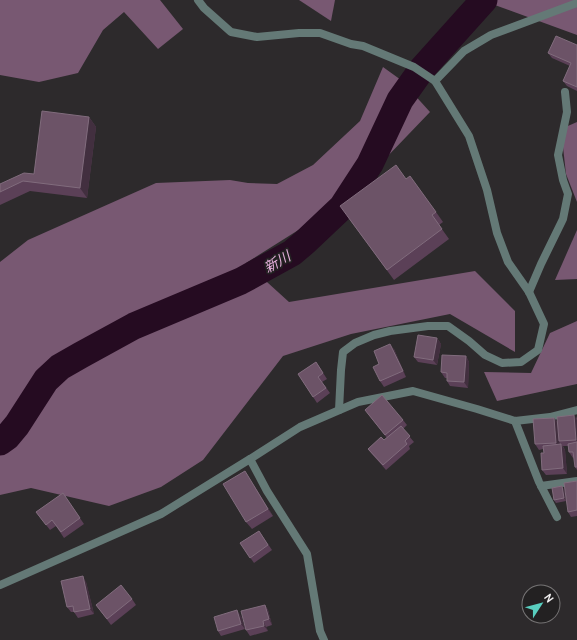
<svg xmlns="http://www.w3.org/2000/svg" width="577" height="640" font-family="Cabin,'Noto Sans JP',sans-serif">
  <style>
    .forest { fill: #785872 }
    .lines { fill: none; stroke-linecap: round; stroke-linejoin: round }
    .river { stroke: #250b21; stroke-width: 27 }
    .lane { stroke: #647976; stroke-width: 8 }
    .street { stroke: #647976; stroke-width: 8 }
    .wall { fill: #5b4057 }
    .shaded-wall { fill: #422f3f }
    .building { fill: #6c5367; stroke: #816c7d }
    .labels { text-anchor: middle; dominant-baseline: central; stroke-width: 3.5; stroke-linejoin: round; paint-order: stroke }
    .water-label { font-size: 14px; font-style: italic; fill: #e6afdc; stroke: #232122 }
  </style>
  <rect width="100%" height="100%" fill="#2d2a2c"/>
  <g class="forest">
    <polygon points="0,0 160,0 183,29 158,49 124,12 103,30 78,73 39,82 0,75"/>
    <polygon points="299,0 335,0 331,21"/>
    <polygon points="481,0 577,0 577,35"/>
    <polygon points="383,67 401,80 430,112 383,161 300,229 246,263 289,302 475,271 515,311 515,352 450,314 351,334 283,356 203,460 161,487 109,506 31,488 0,495 0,262 28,240 156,183 230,180 248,183 277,184 313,165 360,121"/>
    <polygon points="577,122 577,202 566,174 561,129"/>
    <polygon points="577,230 577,279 555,280"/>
    <polygon points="577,321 577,384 497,401 484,372 531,373 550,333"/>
  </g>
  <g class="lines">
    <polyline class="river" points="0,442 7,437 17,425 46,380 60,367 81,355 134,326 241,281 292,253 305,242 342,207 370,164 400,100 422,69 484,0"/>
    <polyline class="lane" points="529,292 541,264 563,219 568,194 563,180 558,155 567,112 565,92"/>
    <g class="street">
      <polyline points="198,0 204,8 231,32 257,37 299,33 320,33 351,44 363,46 414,67 435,81 464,51 491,35 577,3"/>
      <polyline points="339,410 341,370 343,352 355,343 374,335 390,331 428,326 448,326 469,341 485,355 502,363 521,362 538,350 544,324 529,292 508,262 497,233 487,190 469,136 435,81"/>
      <polyline points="515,421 539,482 557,517"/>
      <polyline points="250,459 300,427 358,402 413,391 477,409 515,421 550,417 577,410"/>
      <polyline points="541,486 577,481"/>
      <polyline points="0,585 161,514 250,459 267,491 307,554 320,631 324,640"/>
    </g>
  </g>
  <g class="wall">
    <polygon points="577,45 577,91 567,86 563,81 570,66 552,58 548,53"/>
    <polygon points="89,117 96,127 87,198 30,191 0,205 0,184 34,174"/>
    <polygon points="406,179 436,212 443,222 439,225 449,239 394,280 347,216"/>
    <polygon points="437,338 441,344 437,365 418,362 414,357"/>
    <polygon points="394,349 406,377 384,387 380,381 379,364"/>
    <polygon points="466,356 469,362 468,388 450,386 447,381 447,378 445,378 441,372"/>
    <polygon points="316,362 327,379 322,382 330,393 317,403 298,374"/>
    <polygon points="365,410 403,420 407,425 403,429 414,442 409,446 410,449 386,470 372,454 368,449 384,440 387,438"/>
    <polygon points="577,416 577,470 575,467 574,457 573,458 569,452 568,446 563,446 565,450 567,474 546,475 542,470 544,453 543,449 539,450 535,444 554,418 557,422 576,419"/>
    <polygon points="250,479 273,516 252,529 246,522"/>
    <polygon points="577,481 577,516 571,517 568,512"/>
    <polygon points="564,489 566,501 556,503 554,500"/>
    <polygon points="63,493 84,524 64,538 56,526 50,530 36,512"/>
    <polygon points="259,531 272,550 254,563 240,543"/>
    <polygon points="86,582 94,614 78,618 74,612 71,612 67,607"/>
    <polygon points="132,599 136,605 111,625 96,605"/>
    <polygon points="265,605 268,610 272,625 266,627 268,631 250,636 246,630"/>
    <polygon points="241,616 245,629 221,636 218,631"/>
  </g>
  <g class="shaded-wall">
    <polygon points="89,117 96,127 87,198 80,188"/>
    <polygon points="437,338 441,344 437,365 433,360"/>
    <polygon points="390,344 394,349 406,377 403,371"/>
    <polygon points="466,356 469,362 468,388 464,382"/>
    <polygon points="574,415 577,420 577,441 576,440"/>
    <polygon points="554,418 558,423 560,448 556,443"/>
    <polygon points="561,444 565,450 567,474 563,468"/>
    <polygon points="245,471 250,479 273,516 268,509"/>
    <polygon points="562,486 564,489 566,501 564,498"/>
    <polygon points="83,576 86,582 94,614 90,609"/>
    <polygon points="265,605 268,610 272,625 269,619"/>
    <polygon points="237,610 241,616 245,629 241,624"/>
    <polygon points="263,621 268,631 264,626"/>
  </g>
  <g class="building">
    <polygon points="556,36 577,45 577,87 563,81 571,63 548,53"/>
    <polygon points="42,111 89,117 80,188 23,181 0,192 0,184 24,173 34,174"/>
    <polygon points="396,165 406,179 410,176 436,212 432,215 442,229 387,270 340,206"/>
    <polygon points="418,335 437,338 433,360 414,357"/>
    <polygon points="390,344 403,371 380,381 373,367 379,364 374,351"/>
    <polygon points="442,355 466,356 464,382 447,381 447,373 441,372"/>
    <polygon points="316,362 323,373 318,377 326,388 313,397 298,374"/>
    <polygon points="382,395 403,420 385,435 365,410"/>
    <polygon points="574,415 576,440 559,441 557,417"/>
    <polygon points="554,418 556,443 535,444 533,419"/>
    <polygon points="401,426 410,436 405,441 407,444 383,465 368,449 381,437 384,440"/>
    <polygon points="577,442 577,467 575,467 573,452 569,452 568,444"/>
    <polygon points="561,444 563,468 542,470 541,453 544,453 543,446"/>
    <polygon points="245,471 268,509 246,522 223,484"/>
    <polygon points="577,481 577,510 568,512 564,483"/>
    <polygon points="562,486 564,498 554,500 552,488"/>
    <polygon points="63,493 80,518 61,532 52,520 46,525 36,512"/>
    <polygon points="259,531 268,545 250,558 240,543"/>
    <polygon points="83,576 90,609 74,612 73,606 67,607 61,581"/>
    <polygon points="121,585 132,599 107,619 96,605"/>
    <polygon points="265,605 269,619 263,621 264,626 246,630 241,611"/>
    <polygon points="237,610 241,624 218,631 214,617"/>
  </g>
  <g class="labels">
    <g class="water-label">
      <text transform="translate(277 262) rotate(-30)">新川</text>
    </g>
  </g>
  <g transform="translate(541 604) rotate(54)"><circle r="19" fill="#232122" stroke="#767475"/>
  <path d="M0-3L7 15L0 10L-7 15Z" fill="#59cebf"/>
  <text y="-6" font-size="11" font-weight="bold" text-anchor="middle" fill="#f3f1f2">N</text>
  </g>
</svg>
